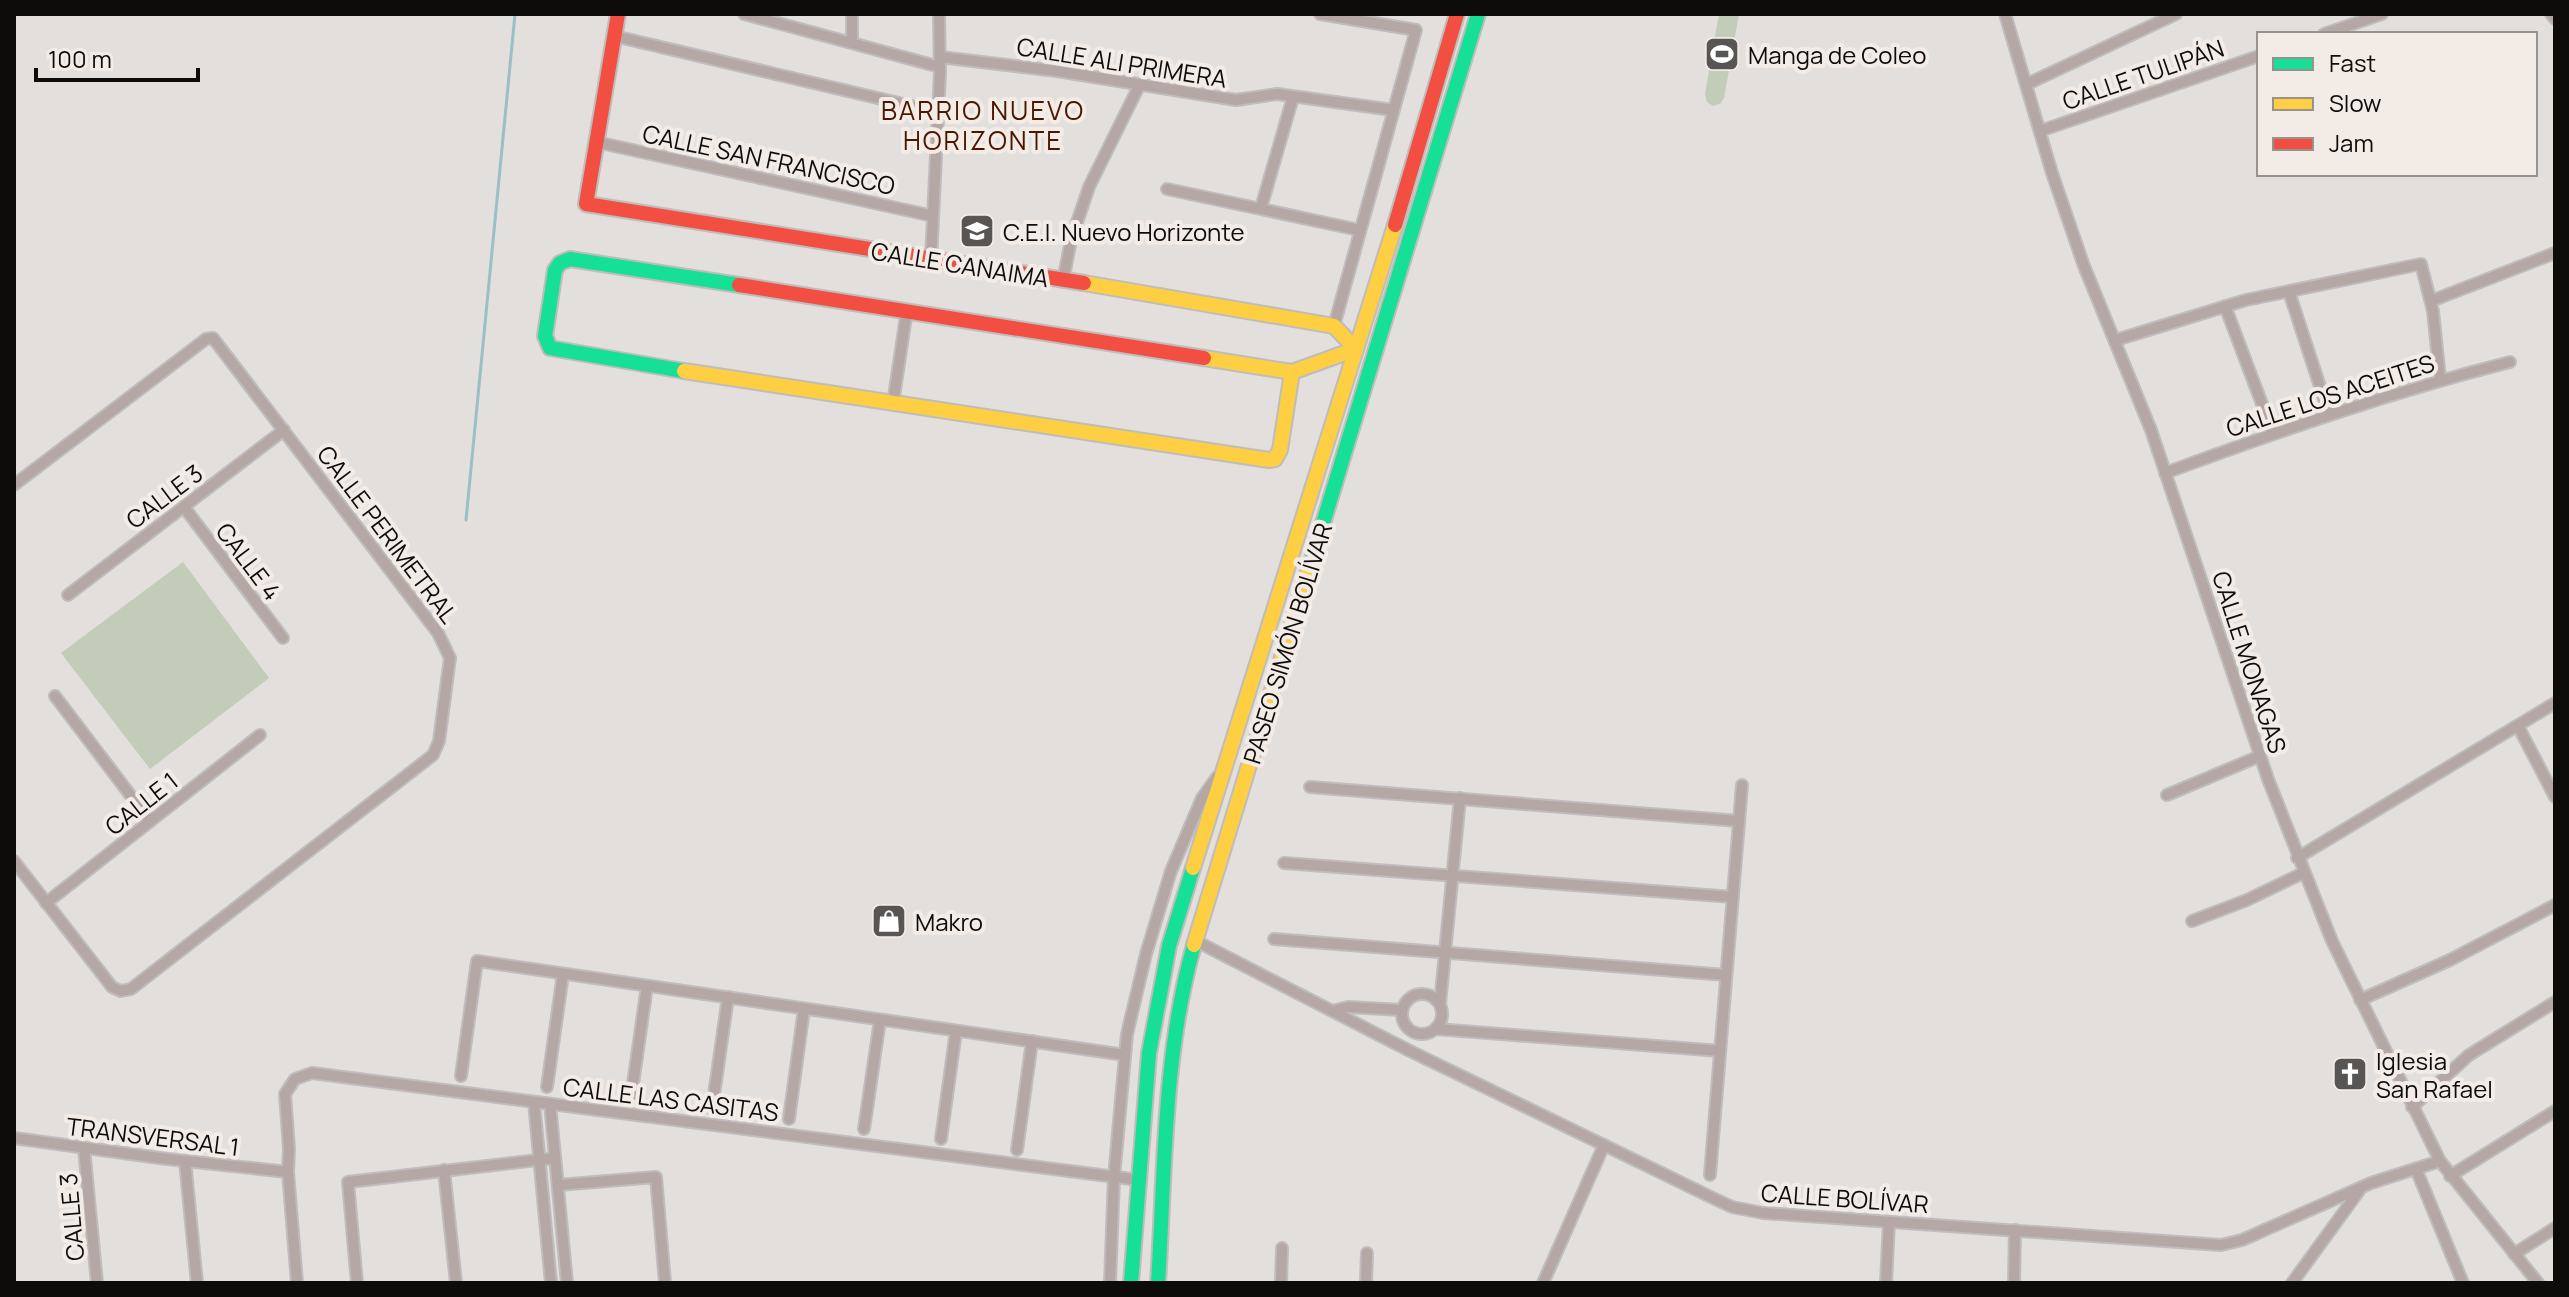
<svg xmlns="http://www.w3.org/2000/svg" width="2569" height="1297" font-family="Manrope,sans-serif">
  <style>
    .green { fill: #c3cbb9 }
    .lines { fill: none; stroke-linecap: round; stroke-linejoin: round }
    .stream { stroke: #9abfc6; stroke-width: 3 }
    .street-casing { stroke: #bfbdbb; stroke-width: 14 }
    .fast-casing { stroke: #bfbdbb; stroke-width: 18 }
    .slow-casing { stroke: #bfbdbb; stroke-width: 18 }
    .jam-casing { stroke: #bfbdbb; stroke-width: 18 }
    .street { stroke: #b4a7a4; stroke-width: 10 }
    .fast { stroke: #16e098; stroke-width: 14 }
    .slow { stroke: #ffcf43; stroke-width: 14 }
    .jam { stroke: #f24e42; stroke-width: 14 }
    .labels { text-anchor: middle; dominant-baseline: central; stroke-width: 8; stroke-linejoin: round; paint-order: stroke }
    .poi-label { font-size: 24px; fill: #0e0c0a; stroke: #f3ebe6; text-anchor: start }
    .street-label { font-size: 24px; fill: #0e0c0a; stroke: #f3ebe6 }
    .neighbourhood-label { font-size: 26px; letter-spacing: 2px; fill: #481802; stroke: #f3ebe6 }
  </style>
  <rect width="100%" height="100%" fill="#e2dfdc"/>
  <g class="green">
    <polygon points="1719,14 1739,14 1724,98 1720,104 1713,106 1707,102 1705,94"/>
    <polygon points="183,562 269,678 150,769 61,653"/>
  </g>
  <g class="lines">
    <polyline class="stream" points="466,520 515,14"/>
    <g class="street-casing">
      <g id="street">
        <polyline points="744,14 940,67"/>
        <polyline points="1320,14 1416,30 1334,326"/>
        <polyline points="2005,14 2052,173 2084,266 2151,430 2268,779 2332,941 2440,1161 2538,1283"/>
        <polyline points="2551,14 2555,19"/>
        <polyline points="2324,34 2382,14"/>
        <polyline points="614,36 937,112"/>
        <polyline points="852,42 852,14"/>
        <polyline points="940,57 1057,71 1236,100 1277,94 1393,110"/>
        <polyline points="2027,84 2176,14"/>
        <polyline points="2040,131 2259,56"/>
        <polyline points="596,142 933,216"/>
        <polyline points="1167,189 1359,230"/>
        <polyline points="1261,208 1293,97"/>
        <polyline points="931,260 940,72 939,14"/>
        <polyline points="1063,281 1071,240 1089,187 1140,84"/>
        <polyline points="2289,292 2329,414"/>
        <polyline points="2431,301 2555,253"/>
        <polyline points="2225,306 2273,433"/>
        <polyline points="2116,340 2246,300 2421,264 2433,311 2440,379"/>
        <polyline points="893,403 907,310"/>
        <path d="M2165,473C2279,431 2392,392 2510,362"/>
        <polyline points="14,485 206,339 213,338 438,633 450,658 439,741 433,755 131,989 121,991 112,987 14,861"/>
        <polyline points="184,507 283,638"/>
        <polyline points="68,595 284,430"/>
        <polyline points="55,696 150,821"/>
        <polyline points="2518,726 2555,797"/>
        <polyline points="1310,787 1739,821"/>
        <polyline points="2167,795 2260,756"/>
        <polyline points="2297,858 2555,703"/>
        <polyline points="1284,863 1733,897"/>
        <polyline points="46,903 260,735"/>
        <polyline points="2192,921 2247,900 2303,873"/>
        <polyline points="1274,939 1726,975"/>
        <polyline points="1196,941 1408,1050 1715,1199 1732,1207 1763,1213 2221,1245 2242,1240 2371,1183 2440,1161"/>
        <circle cx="1422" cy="1014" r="20"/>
        <polyline points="2360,1000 2450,960 2555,905"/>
        <polyline points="1440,1004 1460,798"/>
        <polyline points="1333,1011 1348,1007 1402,1010"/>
        <polyline points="1436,1029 1720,1051"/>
        <polyline points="461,1076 477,961 1125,1055"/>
        <polyline points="547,1087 563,974"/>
        <polyline points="631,1098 647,986"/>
        <polyline points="534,1102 551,1283"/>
        <polyline points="550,1104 567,1283"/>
        <polyline points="2412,1107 2469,1055 2555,1002"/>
        <polyline points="712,1109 728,997"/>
        <polyline points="789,1119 804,1009"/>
        <polyline points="864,1129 880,1020"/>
        <polyline points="14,1138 167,1159 288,1172"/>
        <polyline points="941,1139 956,1031"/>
        <polyline points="84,1148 97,1283"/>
        <polyline points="1017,1150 1032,1041"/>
        <polyline points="185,1161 197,1283"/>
        <polyline points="2416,1169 2463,1283"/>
        <polyline points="444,1170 456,1283"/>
        <polyline points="1710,1175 1742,785"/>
        <polyline points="2450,1176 2555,1111"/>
        <polyline points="558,1185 656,1177 665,1283"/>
        <polyline points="2514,1254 2555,1228"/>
        <polyline points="297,1283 288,1172 289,1149 285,1094 295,1079 312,1073 1139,1180"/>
        <polyline points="357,1283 348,1182 555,1158"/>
        <polyline points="1110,1283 1114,1177 1127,1034 1146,954 1171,871 1202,798 1217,777"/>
        <polyline points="1281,1283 1282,1248"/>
        <polyline points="1366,1283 1367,1253"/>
        <polyline points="1543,1283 1604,1145"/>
        <polyline points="1886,1283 1889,1222"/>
        <polyline points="2014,1283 2015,1230"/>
        <polyline points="2292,1283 2359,1191"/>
      </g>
    </g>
    <g class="fast-casing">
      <g id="fast">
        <polyline points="684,371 550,348 545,336 555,270 560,263 570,259 739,285"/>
        <polyline points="1310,566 1478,14"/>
        <polyline points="1131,1283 1149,1053 1169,946 1193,868"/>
        <path d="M1158,1283C1165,1171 1163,1054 1194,945"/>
      </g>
    </g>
    <g class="slow-casing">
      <g id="slow">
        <polyline points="1084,283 1334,326 1356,349 1292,372 1204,358"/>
        <polyline points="684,371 1269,460 1275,459 1280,450 1292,372"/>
        <polyline points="1193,868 1395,225"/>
        <polyline points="1194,945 1310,566"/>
      </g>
    </g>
    <g class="jam-casing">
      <g id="jam">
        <polyline points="618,14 586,204 1084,283"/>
        <polyline points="1395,225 1457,14"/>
        <polyline points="739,285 1204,358"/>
      </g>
    </g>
    <use href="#street" class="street"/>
    <use href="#fast" class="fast"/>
    <use href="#slow" class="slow"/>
    <use href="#jam" class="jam"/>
  </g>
  <defs>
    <g id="stadium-square" transform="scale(1.8)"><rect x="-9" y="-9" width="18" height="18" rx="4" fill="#585654" stroke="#f3ebe6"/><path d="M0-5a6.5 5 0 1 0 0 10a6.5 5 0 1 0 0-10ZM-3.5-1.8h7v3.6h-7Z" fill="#fff"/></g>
    <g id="school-square" transform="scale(1.8)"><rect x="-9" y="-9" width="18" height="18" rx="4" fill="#585654" stroke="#f3ebe6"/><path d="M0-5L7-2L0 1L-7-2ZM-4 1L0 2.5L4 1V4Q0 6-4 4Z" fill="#fff"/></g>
    <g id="shop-square" transform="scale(1.8)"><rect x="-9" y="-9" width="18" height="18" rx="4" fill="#585654" stroke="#f3ebe6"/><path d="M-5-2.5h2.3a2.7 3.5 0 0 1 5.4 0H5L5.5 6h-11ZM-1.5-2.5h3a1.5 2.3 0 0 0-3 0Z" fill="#fff"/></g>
    <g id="church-square" transform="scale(1.8)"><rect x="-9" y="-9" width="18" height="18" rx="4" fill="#585654" stroke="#f3ebe6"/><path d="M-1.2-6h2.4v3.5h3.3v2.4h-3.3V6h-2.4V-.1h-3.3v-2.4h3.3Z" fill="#fff"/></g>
  </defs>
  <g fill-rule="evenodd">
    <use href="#stadium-square" x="1722" y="54"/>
    <use href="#school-square" x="977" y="231"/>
    <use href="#shop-square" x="889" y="921"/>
    <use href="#church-square" x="2350" y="1074"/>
  </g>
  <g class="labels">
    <g class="poi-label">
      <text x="1748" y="54">Manga de Coleo</text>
      <text x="1003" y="231">C.E.I. Nuevo Horizonte</text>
      <text x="915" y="921">Makro</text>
      <text x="2376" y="1060">Iglesia<tspan x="2376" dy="28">San Rafael</tspan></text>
    </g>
    <g class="street-label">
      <text transform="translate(1122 62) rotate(9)">CALLE ALI PRIMERA</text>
      <text transform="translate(2143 74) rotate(-19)">CALLE TULIPÁN</text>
      <text transform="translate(769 159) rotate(12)">CALLE SAN FRANCISCO</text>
      <text transform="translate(960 264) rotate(9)">CALLE CANAIMA</text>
      <text transform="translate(2330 395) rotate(-18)">CALLE LOS ACEITES</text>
      <text transform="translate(164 496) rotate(-37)">CALLE 3</text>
      <text transform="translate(388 534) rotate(53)">CALLE PERIMETRAL</text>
      <text transform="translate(249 561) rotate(53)">CALLE 4</text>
      <text transform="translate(1287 643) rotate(-73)">PASEO SIMÓN BOLÍVAR</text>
      <text transform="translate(2250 662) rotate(72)">CALLE MONAGAS</text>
      <text transform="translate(141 803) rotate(-38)">CALLE 1</text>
      <text transform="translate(671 1099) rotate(7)">CALLE LAS CASITAS</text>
      <text transform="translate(153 1136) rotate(7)">TRANSVERSAL 1</text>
      <text transform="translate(1845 1198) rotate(4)">CALLE BOLÍVAR</text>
      <text transform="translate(71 1217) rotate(-95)">CALLE 3</text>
    </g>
    <g class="neighbourhood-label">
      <text x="983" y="110">BARRIO NUEVO<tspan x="983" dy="30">HORIZONTE</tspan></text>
    </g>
  </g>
  <rect width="2569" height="1297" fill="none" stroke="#0e0c0a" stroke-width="32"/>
  <rect x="2257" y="32" width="280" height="144" fill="#f3ebe6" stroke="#97928e" stroke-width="2"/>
  <rect x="2273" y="58" width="40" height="12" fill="#16e098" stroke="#97928e" stroke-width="2"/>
  <text x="2329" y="72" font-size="24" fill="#0e0c0a">Fast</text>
  <rect x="2273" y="98" width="40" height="12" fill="#ffcf43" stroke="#97928e" stroke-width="2"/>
  <text x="2329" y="112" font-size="24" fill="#0e0c0a">Slow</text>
  <rect x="2273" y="138" width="40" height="12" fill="#f24e42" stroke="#97928e" stroke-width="2"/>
  <text x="2329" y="152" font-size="24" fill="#0e0c0a">Jam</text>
  <path d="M36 68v12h162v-12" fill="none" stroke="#0e0c0a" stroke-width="4"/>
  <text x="48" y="68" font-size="24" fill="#0e0c0a" stroke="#f3ebe6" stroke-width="6" paint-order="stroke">100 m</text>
</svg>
